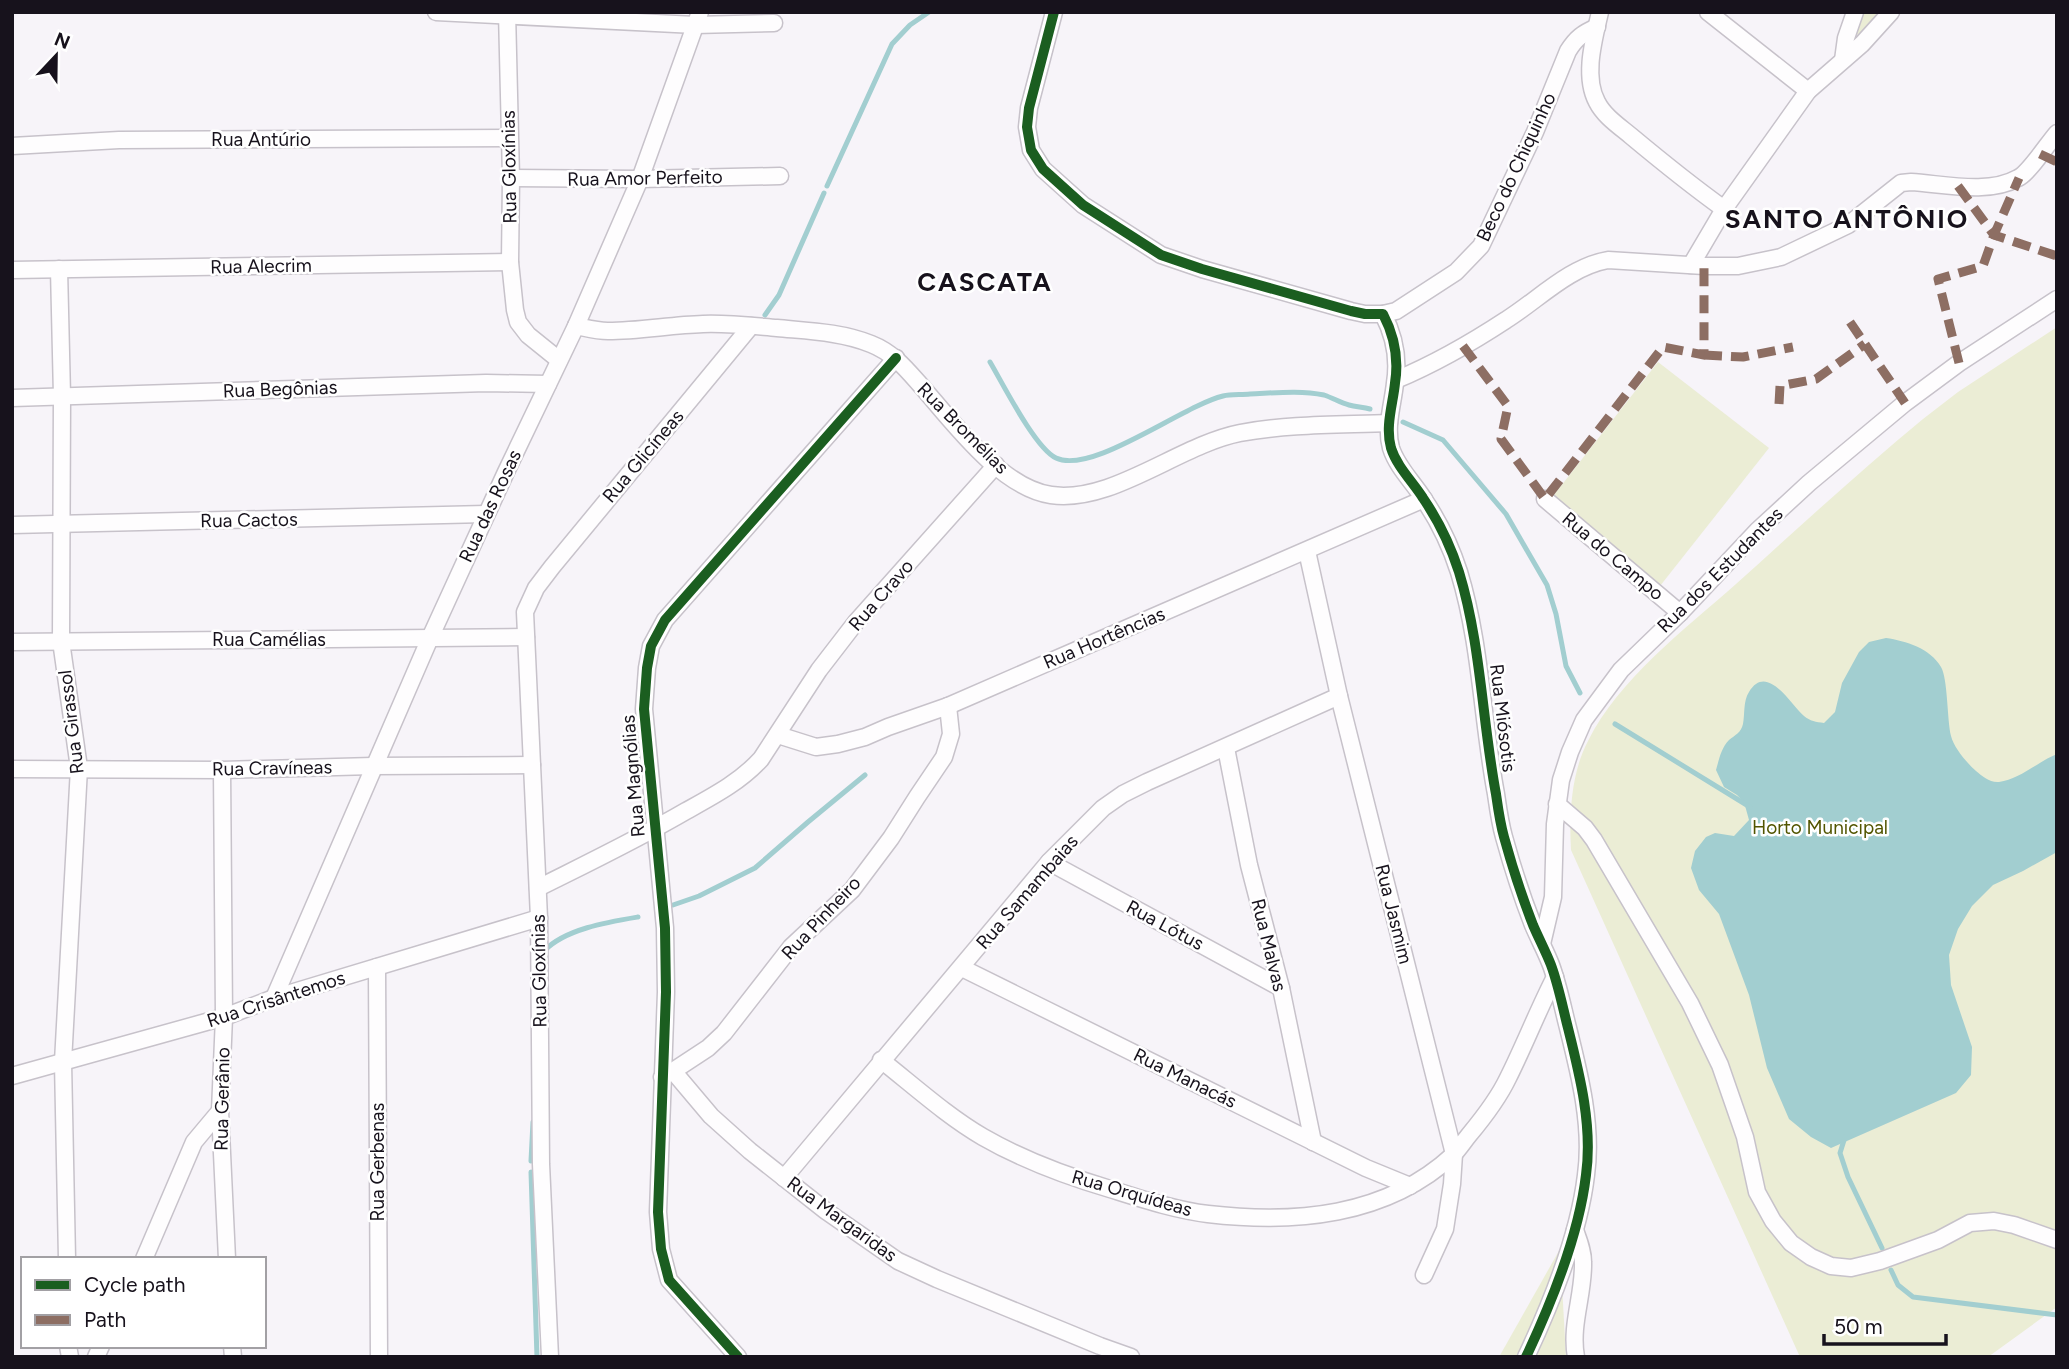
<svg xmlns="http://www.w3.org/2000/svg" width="2069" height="1369" font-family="Figtree,sans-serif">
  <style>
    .green { fill: #ebedd5 }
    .water { fill: #a2ced0 }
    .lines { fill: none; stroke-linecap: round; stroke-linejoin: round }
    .stream { stroke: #a2ced0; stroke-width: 5 }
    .street-casing { stroke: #c7c2ca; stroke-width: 19 }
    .street { stroke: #fefdfe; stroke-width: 16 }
    .quiet { stroke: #8d6e63; stroke-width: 9; stroke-dasharray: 18 9; stroke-linecap: butt }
    .cycleway-casing { stroke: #fff; stroke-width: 15 }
    .cycleway { stroke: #1b5e20; stroke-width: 10 }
    .labels { text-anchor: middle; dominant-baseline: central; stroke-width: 5; stroke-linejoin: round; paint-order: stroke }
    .street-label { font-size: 19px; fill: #17121c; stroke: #fff }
    .park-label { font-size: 19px; fill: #525500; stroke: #fff }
    .district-label { font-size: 26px; font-weight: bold; letter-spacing: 2px; fill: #17121c; stroke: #fff }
  </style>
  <rect width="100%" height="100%" fill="#f7f4f9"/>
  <g class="green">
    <polygon points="1862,12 1882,12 1862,36 1852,33"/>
    <path d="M2057,327V1307L1988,1357H1800L1571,850C1569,815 1571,773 1588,741C1619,679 1684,630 1736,584C1798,528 1859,472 1923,419L1958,392Z"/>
    <polygon points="1658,362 1769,448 1660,586 1550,500"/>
    <polygon points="1560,1249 1566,1357 1499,1357"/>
  </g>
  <path class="water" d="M1886,638C1906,641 1930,648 1941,667C1948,679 1947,720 1951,736C1954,748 1967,763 1976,771C1982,776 1990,783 1999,782C2021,779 2037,762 2057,754V852L2023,871L1993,885L1972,906L1958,929L1949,955L1951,985L1972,1047L1971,1075L1956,1093L1831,1148L1811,1137L1789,1119L1767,1068L1749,995L1719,914L1699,890L1691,868L1695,851L1706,837L1715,833L1734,836L1749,820L1744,802L1737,795L1724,787L1716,770C1719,760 1721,748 1729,740C1735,735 1741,733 1743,724C1745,714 1743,701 1749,692C1767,662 1791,705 1804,716C1810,721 1816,722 1824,723L1835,712L1842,683L1859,652L1869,642Z"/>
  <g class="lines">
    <g class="stream">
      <polyline points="827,186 892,44 910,25 929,12"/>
      <polyline points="765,315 779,295 824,193"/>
      <path d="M990,362C1003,384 1035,448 1056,458C1092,475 1182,406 1223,396C1231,394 1241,395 1250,394C1274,393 1300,390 1324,395C1333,398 1341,403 1349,405C1356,407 1363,407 1370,409"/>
      <polyline points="1403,422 1443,440 1506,514 1547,585 1556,614 1566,666 1580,693"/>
      <polyline points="1615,724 1750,807"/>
      <polyline points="673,905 699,896 755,868 808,822 865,775"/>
      <path d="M544,951C565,929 608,922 638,917"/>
      <polyline points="1845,1137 1840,1153 1848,1177 1882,1248"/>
      <polyline points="531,1161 533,1122"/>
      <polyline points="531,1172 537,1357"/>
      <polyline points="1891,1270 1898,1285 1913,1297 2057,1315"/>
    </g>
    <g class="street-casing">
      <g id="street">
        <polyline points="436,12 695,25 774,23"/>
        <polyline points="507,12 511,178 510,262 515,310 518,322 528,335 559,360"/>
        <path d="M1054,12L1029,108L1027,127L1031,150L1043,169L1083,205L1161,255L1202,269L1351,311L1365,314H1383C1394,335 1399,358 1395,383C1393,404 1385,426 1391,448C1397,467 1413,482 1423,498C1438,520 1451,547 1459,572C1481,644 1482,720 1496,794C1498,808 1500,823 1504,837C1512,866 1522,897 1533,925C1539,939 1546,952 1551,965C1558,984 1562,1004 1567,1024C1579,1072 1593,1125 1586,1175C1579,1234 1551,1304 1526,1357"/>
        <path d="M1600,12C1594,39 1583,76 1597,102C1604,116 1619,126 1631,136C1661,161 1692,186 1724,209"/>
        <polyline points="1708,12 1808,91"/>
        <polyline points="1843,60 1846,38 1855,12"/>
        <polyline points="12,146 119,140 509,138"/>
        <polyline points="511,178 640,179 780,176"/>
        <polyline points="1691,265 1724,209 1808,91 1862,44 1891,12"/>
        <polyline points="59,269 62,396 61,641 79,768 63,1062 67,1259"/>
        <polyline points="12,270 510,262"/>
        <path d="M1383,314L1396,311L1456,272L1481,246L1535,132L1568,51C1576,38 1583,33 1597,27"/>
        <path d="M576,326C586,328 597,331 608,331C639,331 671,325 703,324C727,323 753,326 777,328C808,331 842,332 871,344C894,353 907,370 923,388C954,424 1002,488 1051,495C1112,504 1179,445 1240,433C1288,424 1340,425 1389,423"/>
        <path d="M1396,380C1434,364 1471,343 1506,320C1538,300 1569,267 1608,260L1704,266H1738L1781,257L1848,225L1901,183L1911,182C1944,184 1988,195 2018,178C2029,173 2048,143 2057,133"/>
        <polyline points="12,398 486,383 548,384"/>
        <polyline points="1545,499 1680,613"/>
        <polyline points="12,525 486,514"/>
        <polyline points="1307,551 1339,696 1454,1154 1452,1184 1445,1229 1424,1275"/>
        <polyline points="12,642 526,637"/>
        <polyline points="778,735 816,747 838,744 865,737 888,727 948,706 1424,499"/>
        <polyline points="1226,748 1249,865 1281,988 1313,1142"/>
        <polyline points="12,769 222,770 373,766 532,765"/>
        <polyline points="222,770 224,1017 220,1111 227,1259"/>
        <polyline points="1557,804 1585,828 1594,840 1690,1003 1720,1065 1745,1137 1757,1192 1773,1221 1791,1243 1811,1257 1831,1266 1851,1268 1880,1261 1938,1240 1970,1223 1994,1221 2014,1225 2057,1240"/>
        <polyline points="1049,862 1281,988"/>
        <path d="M538,888C588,863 638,839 686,811C713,796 740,782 761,759L819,670L856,622L996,465"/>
        <polyline points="1542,944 1553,897 1555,824 1561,780 1570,752 1584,720 1621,670 1680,613 1757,531 1809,483 1905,403 1959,363 2057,299"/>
        <polyline points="377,967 379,1357"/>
        <polyline points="962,968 1366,1168 1410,1186"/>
        <polyline points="274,998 430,638 506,472 576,326 640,179 700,12"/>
        <path d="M881,1060C914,1086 947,1116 983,1137C1023,1160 1066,1176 1110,1189C1142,1199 1175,1210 1208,1214C1294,1224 1386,1217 1453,1155C1459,1149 1464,1141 1469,1135C1484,1117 1498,1099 1508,1078C1525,1044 1538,1010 1555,977"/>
        <polyline points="673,1071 708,1048 724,1033 791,947 852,890 891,838 917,797 944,757 951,734 948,706"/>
        <polyline points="12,1076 224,1017 274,998 539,918"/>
        <polyline points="662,1077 673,1071 711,1116 750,1151 826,1211 898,1261 937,1279 1100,1346 1131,1357"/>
        <polyline points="784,1178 1049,862 1103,808 1123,794 1147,782 1339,696"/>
        <path d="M1575,1230C1579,1241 1583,1251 1583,1262C1584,1294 1570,1325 1576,1357"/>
        <polyline points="144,1259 194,1142 220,1111"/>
        <polyline points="68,1346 70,1357"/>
        <polyline points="232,1346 233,1357"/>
        <polyline points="96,1357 101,1346"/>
        <polyline points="550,1357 541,1164 539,918 525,612 536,588 552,567 751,326"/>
        <polyline points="738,1357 669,1280 661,1249 658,1212 666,992 665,928 644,709 647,668 651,646 665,620 896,358"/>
      </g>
    </g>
    <use href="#street" class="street"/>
    <g class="quiet">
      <polyline points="2040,154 2057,162"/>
      <polyline points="1958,186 1994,235 2057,256"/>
      <polyline points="1850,322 1905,403"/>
      <polyline points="1463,346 1508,406 1501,439 1545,499 1663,347 1704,355 1704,266"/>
      <polyline points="1704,355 1743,357 1793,347"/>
      <polyline points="1959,363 1938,279 1983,266 1994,235 2019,178"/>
      <polyline points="1779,404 1780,386 1816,379 1865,344"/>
    </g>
    <g class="cycleway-casing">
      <g id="cycleway">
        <path d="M1054,12L1029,108L1027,127L1031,150L1043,169L1083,205L1161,255L1202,269L1351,311L1365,314H1383C1394,335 1399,358 1395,383C1393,404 1385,426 1391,448C1397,467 1413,482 1423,498C1438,520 1451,547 1459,572C1481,644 1482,720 1496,794C1498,808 1500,823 1504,837C1512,866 1522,897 1533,925C1539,939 1546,952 1551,965C1558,984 1562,1004 1567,1024C1579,1072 1593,1125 1586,1175C1579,1234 1551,1304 1526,1357"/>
        <polyline points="738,1357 669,1280 661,1249 658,1212 666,992 665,928 644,709 647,668 651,646 665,620 896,358"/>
      </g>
    </g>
    <use href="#cycleway" class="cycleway"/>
  </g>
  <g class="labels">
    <g class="street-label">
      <text x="261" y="139">Rua Antúrio</text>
      <text transform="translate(509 167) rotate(-91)">Rua Gloxínias</text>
      <text transform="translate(1516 167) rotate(-65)">Beco do Chiquinho</text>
      <text transform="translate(645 178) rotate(-1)">Rua Amor Perfeito</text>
      <text transform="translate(261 266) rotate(-1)">Rua Alecrim</text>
      <text transform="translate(280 389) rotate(-2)">Rua Begônias</text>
      <text transform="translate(963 428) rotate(45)">Rua Bromélias</text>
      <text transform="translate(643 456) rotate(-50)">Rua Glicíneas</text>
      <text transform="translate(490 506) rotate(-65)">Rua das Rosas</text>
      <text transform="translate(249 520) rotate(-1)">Rua Cactos</text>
      <text transform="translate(1613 556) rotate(40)">Rua do Campo</text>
      <text transform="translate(1720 570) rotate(-45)">Rua dos Estudantes</text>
      <text transform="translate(881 595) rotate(-49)">Rua Cravo</text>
      <text transform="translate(1104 638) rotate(-23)">Rua Hortências</text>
      <text x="269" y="639">Rua Camélias</text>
      <text transform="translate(1503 718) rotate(83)">Rua Miósotis</text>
      <text transform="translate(71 722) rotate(-97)">Rua Girassol</text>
      <text transform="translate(272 768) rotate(-1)">Rua Cravíneas</text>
      <text transform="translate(633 776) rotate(-95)">Rua Magnólias</text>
      <text transform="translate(1027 892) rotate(-49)">Rua Samambaias</text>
      <text transform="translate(1394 914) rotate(76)">Rua Jasmim</text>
      <text transform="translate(821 918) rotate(-47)">Rua Pinheiro</text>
      <text transform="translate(1165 925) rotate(28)">Rua Lótus</text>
      <text transform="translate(1269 945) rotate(76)">Rua Malvas</text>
      <text transform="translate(539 971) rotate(-91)">Rua Gloxínias</text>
      <text transform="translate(276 999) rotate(-18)">Rua Crisântemos</text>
      <text transform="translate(1185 1078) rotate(26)">Rua Manacás</text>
      <text transform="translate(222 1099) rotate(-89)">Rua Gerânio</text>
      <text transform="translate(377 1162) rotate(-90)">Rua Gerbenas</text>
      <text transform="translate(1132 1193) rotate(16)">Rua Orquídeas</text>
      <text transform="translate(842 1219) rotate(36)">Rua Margaridas</text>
    </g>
    <g class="park-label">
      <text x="1820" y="827">Horto Municipal</text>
    </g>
    <g class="district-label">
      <text x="1847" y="219">SANTO ANTÔNIO</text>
      <text x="985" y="282">CASCATA</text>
    </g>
  </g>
  <rect width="2069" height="1369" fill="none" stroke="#17121c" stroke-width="28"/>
  <rect x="21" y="1257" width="245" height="91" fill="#ffffff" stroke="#a2a0a4" stroke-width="2"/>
  <rect x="35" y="1280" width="35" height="10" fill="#1b5e20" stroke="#a2a0a4" stroke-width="2"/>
  <text x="84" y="1292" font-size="21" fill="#17121c">Cycle path</text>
  <rect x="35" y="1315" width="35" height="10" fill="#8d6e63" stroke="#a2a0a4" stroke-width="2"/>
  <text x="84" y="1327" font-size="21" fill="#17121c">Path</text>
  <g transform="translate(56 56) rotate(22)" stroke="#ffffff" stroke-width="5" paint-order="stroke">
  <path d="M0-5L12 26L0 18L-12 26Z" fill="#17121c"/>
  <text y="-10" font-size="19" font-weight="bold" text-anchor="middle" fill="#17121c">N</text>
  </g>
  <path d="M1824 1334v10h122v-10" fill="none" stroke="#17121c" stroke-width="3.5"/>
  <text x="1834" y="1334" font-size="21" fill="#17121c" stroke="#ffffff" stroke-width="5" paint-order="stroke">50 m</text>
</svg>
